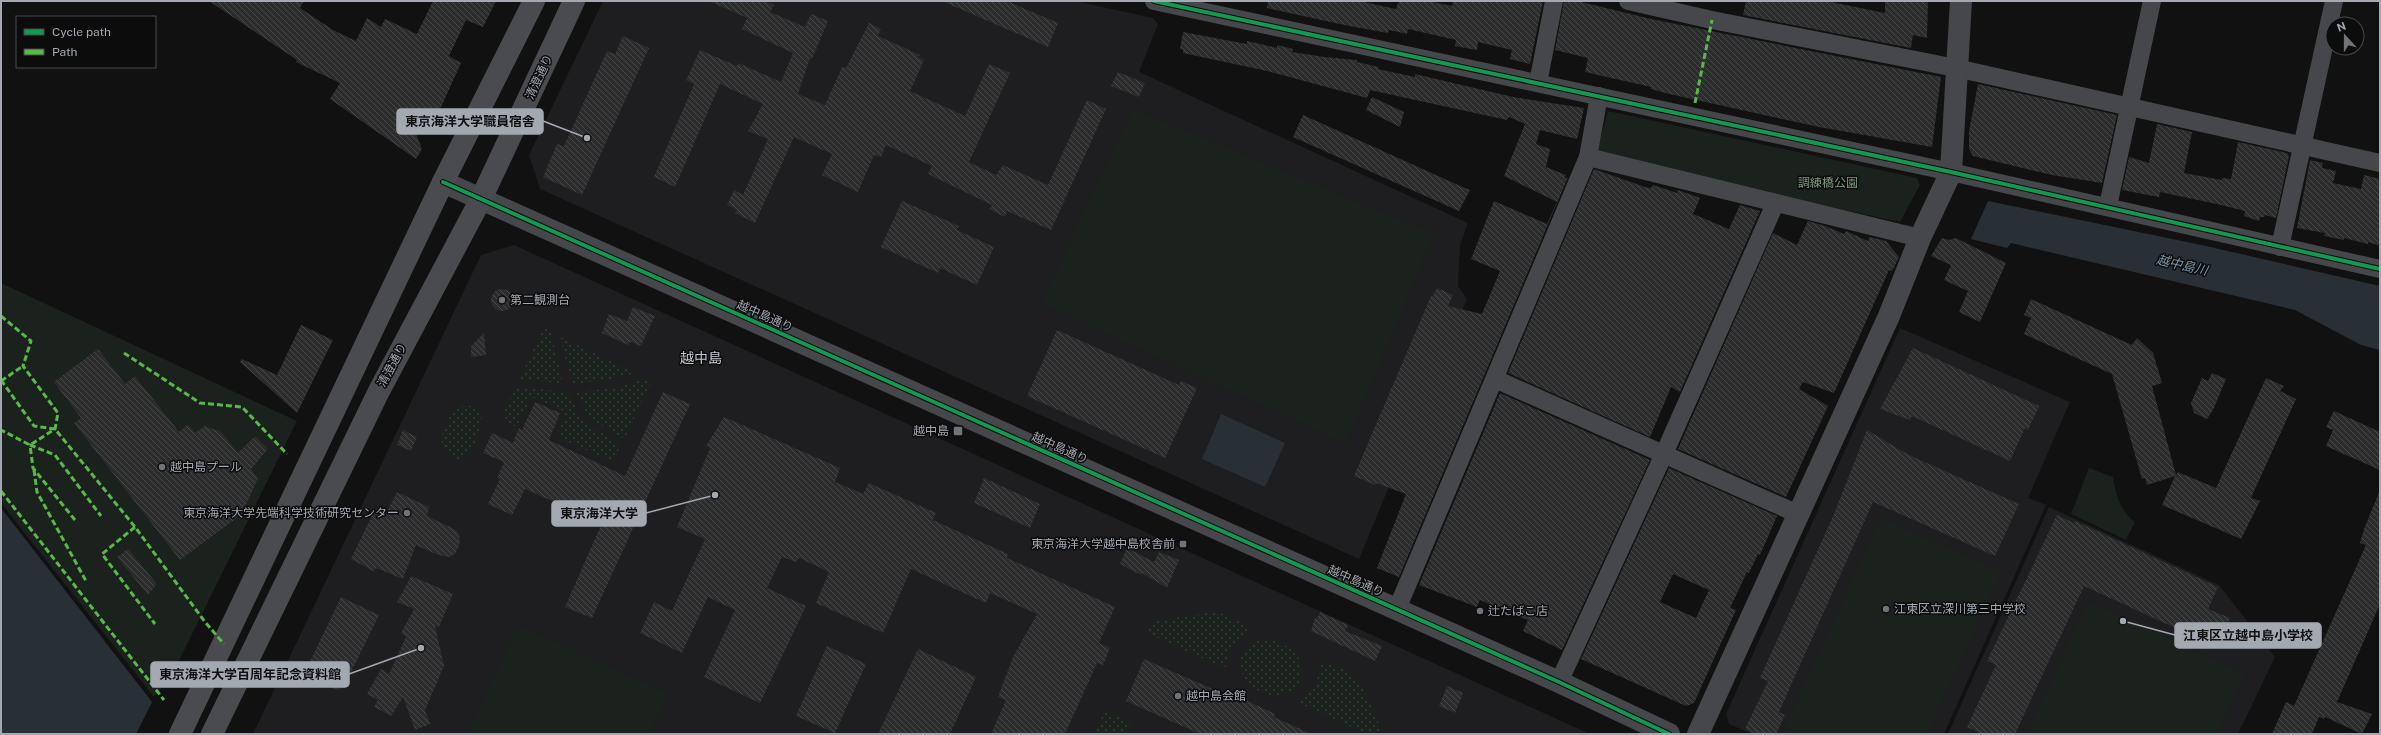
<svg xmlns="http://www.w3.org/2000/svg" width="2381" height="735" font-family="'Public Sans','Noto Sans JP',sans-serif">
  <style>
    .built { fill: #1e1e20 }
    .grass { fill: url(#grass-dots) }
    .park { fill: #1b211c }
    .water { fill: #293035 }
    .building { fill: url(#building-back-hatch); fill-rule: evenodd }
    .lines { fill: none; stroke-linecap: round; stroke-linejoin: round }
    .minor { stroke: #45474a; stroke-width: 18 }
    .tertiary { stroke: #45474a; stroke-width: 22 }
    .secondary { stroke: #494b4e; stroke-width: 22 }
    .quiet { stroke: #58b947; stroke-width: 3; stroke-dasharray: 6 3; stroke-linecap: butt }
    .cycleway-casing { stroke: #0c0c0d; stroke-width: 6 }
    .cycleway { stroke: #139951; stroke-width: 4 }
    .poi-dot { fill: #707379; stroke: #0c0c0d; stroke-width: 1.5 }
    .labels { text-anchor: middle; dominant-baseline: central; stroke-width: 3; stroke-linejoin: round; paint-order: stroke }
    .street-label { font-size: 12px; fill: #a3a8b1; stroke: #0c0c0d }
    .park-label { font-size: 12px; fill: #7b9b7c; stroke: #0c0c0d }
    .poi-label { font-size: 12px; fill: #a3a8b1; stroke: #0c0c0d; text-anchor: start }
    .water-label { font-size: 13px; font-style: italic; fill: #7c97aa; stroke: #0c0c0d }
    .quarter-label { font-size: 14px; fill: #c3c7ce; stroke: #0c0c0d }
    .leader { fill: none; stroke: #a3a8b1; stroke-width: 1.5 }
    .callout-dot { fill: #a3a8b1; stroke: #0c0c0d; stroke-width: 1.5 }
    .callout { fill: #a3a8b1; stroke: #a3a8b1; stroke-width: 1.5 }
    .callout-label { font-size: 13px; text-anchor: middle; font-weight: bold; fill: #111 }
  </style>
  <defs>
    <pattern id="grass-dots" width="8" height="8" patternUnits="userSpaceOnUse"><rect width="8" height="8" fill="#1b211c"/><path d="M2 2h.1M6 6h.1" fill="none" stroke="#393e3b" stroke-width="1.8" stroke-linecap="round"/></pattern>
    <pattern id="building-back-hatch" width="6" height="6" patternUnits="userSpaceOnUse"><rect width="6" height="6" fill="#2c2c2d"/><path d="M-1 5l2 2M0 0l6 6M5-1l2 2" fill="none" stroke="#474849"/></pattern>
  </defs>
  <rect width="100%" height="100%" fill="#111112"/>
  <g class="built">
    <polygon points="603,1 1075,1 1153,18 1158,24 1139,72 1468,223 1460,245 1458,286 1467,299 1359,559 540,189 529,155"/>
    <polygon points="514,245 1590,734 253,734 481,255"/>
    <polygon points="1900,328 2070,402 2028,498 2046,505 1944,734 1752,734 1729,724 1726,714"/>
    <polygon points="2049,507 2219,585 2275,657 2238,734 1948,734"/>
  </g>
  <g class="grass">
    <polygon points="544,328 551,333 563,383 519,380"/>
    <polygon points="560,337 635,373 607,380 572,384"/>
    <polygon points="647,377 652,381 624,439 589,418 576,392 616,388"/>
    <polygon points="516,387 568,392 581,420 621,445 612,462 556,436 566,412 532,397 516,427 508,422 503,413"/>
    <path d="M463,406H474L482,415C482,432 475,449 461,460C429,453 442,417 463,406Z"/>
    <path d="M1215,612L1223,614L1252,628C1236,640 1227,648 1226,669L1145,632C1148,629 1150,624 1153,622C1157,620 1208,613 1215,612Z"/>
    <path d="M1269,639C1293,646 1310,660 1297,687C1257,719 1206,646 1269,639Z"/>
    <path d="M1320,661C1330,665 1343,667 1352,674C1360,680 1382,723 1380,732L1365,733L1299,703C1312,690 1321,680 1320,661Z"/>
    <polygon points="1105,711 1133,724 1126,734 1094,734"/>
  </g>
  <g class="park">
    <polygon points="1133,109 1434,234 1346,444 1041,303"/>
    <polygon points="1608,111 1917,178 1920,185 1900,222 1827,206 1597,150"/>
    <polygon points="1,283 297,421 170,679 154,697 1,503"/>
    <path d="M2089,468L2113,477C2116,496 2120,510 2135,522L2126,540L2071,514Z"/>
    <polygon points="1881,518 2001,572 1927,734 1790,734 1783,731"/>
    <polygon points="2089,601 2245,674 2217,734 2026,734"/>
    <polygon points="518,625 668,693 650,734 467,734"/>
  </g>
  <g class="water">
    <polygon points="1988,201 2206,246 2380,286 2380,350 2361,345 2295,310 2011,243 2007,248 1971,239"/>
    <polygon points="1221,414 1285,443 1265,487 1202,459"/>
    <polygon points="1,508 152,702 136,734 1,734"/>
  </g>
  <g class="building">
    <polygon points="209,1 304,1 300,8 333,30 356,41 367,18 381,27 385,19 417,34 433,1 496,1 483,27 466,20 449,56 461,63 431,129 410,118 422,149 416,159 330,99 340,83 296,62 297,60"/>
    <polygon points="709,1 764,1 774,5 770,12 805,27 811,14 828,21 812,59 810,58 798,94 825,105 842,67 846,68 869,23 881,29 878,36 920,55 918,57 924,60 910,91 965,116 989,64 1010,73 969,162 996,175 1003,165 1048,185 1087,100 1106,109 1051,230 1007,211 1005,217 989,209 992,205 928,174 932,166 886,145 881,157 874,155 858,192 822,175 832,154 794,137 755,223 735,213 737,210 727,205 734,190 743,195 768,139 748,131 763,104 720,84 675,187 654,177 694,84 686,80 700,50 737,66 738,63 781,82 793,53 742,29 747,18"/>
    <polygon points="942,1 1007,1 1058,23 1048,47"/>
    <polygon points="1268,1 1359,1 1396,9 1399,1 1428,1 1452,6 1453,1 1543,1 1530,64 1510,59 1512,50 1478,42 1477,50 1455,46 1456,40 1408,29 1407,34 1389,30 1388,33 1344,25 1267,8"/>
    <polygon points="1564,1 1577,1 1651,19 1941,77 1932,147 1819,127 1665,93 1651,89 1651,87 1585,72 1588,58 1555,50"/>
    <polygon points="1746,1 1826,1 1885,13 1885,1 1928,1 1927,38 1913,35 1911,48 1743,15"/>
    <polygon points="1183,32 1247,44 1247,41 1277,48 1277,45 1293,49 1292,52 1324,57 1357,60 1357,62 1379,67 1378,69 1415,77 1415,74 1513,97 1584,108 1577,139 1540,130 1536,144 1550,149 1546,167 1566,175 1564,179 1568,177 1399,577 1377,568 1406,494 1376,483 1375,485 1354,476 1431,296 1433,296 1437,288 1453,295 1448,306 1482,314 1500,271 1471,259 1494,201 1547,224 1557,202 1504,176 1525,124 1509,117 1507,120 1370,90 1367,98 1267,71 1183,53 1183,49 1180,49"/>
    <polygon points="623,36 649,48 582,195 543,177 557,144 564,146 607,51 615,54"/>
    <polygon points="1118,72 1145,83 1139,97 1111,86"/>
    <polygon points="1978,84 2117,115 2102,183 2052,175 1973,156 1969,149 1969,131"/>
    <polygon points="1372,97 1404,112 1400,127 1366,110"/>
    <polygon points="1303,115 1458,185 1470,190 1459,211 1293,137"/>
    <polygon points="2157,124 2192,132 2184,173 2222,180 2222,178 2231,179 2238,142 2287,153 2289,156 2276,218 2265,215 2264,217 2260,217 2259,221 2244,216 2245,211 2217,204 2160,192 2159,197 2122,190 2129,157 2149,163"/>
    <polygon points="2310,160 2323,163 2322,168 2336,171 2333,183 2361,189 2364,175 2380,179 2380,246 2368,242 2368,244 2344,238 2344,240 2324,236 2325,233 2297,228"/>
    <polygon points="1594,169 1645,187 1651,188 1653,185 1677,193 1678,190 1700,198 1693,214 1729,229 1740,205 1760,211 1680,392 1671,387 1650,437 1508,373"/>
    <polygon points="902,201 959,226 957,230 994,247 977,285 940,268 938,273 881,247"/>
    <polygon points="1808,221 1825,226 1844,234 1846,231 1868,241 1870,237 1886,241 1899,257 1892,271 1889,270 1834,393 1803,382 1799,389 1828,406 1786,497 1678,449 1773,233 1797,245"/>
    <polygon points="1942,238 1949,240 1956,238 2006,263 1980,322 1959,312 1968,291 1944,280 1951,265 1931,256"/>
    <circle cx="502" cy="300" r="11"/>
    <polygon points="2031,299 2132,345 2137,338 2153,353 2162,383 2152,386 2176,475 2178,472 2216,488 2266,378 2284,386 2280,391 2296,399 2251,498 2260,501 2241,539 2162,505 2175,476 2147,485 2145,478 2142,479 2112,374 2024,334 2031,318 2024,315"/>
    <polygon points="633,307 655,316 641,346 630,342 628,345 602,333 609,314 627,321"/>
    <polygon points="301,325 333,340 297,413 240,362 242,359 277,375"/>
    <polygon points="1057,330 1179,385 1181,381 1197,388 1165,458 1027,396"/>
    <polygon points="484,333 486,355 471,357 471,346"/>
    <polygon points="1913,348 2039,406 2028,430 2025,428 2010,461 1912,416 1910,420 1880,409"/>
    <polygon points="98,349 125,384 135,376 179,432 188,424 195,433 205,426 221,432 238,453 255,436 268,449 251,469 258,478 242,514 180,560 74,423 81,418 54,382"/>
    <polygon points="2212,373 2226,379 2213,410 2207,419 2194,413 2191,403 2202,378 2208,381"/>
    <polygon points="663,392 690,404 592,618 565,607 602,523 525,489 512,515 488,504 500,479 497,478 504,462 483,453 492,433 513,443 519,428 522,430 535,402 560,413 549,440 625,476"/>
    <polygon points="1500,393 1650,460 1562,650 1523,631 1528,620 1480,600 1477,607 1419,585"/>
    <polygon points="2334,411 2380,432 2380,470 2326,446 2333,430 2326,427"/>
    <polygon points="724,417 840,468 835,482 863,494 869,483 936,513 933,520 1008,554 1007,558 1115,607 1099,643 1110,648 1103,665 1097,663 1065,734 991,734 1006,700 998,697 1013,657 1037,614 990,593 986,603 911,569 883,633 816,603 829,572 799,558 796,562 782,557 767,588 806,606 760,703 704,677 735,610 708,597 682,653 640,633 654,602 672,611 705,539 677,527 710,448 706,446"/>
    <polygon points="403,430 417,437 411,451 397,445"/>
    <polygon points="1867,430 1909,455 2019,504 1995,556 1873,502 1779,712 1785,715 1776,734 1755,734 1745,729 1768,681 1760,678 1834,514"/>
    <path d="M1669,468L1777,516L1760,555L1758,554L1749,573L1747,572L1730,608L1736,610L1694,703L1686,706L1581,659ZM1673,574L1709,590L1696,618L1660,602Z"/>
    <polygon points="984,478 1040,504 1030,528 974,503"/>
    <polygon points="2380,490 2380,604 2337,702 2372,714 2362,734 2325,717 2324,719 2319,717 2312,734 2272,734 2286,702 2294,706 2366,545 2360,543 2364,529"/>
    <polygon points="397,492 429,507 427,516 456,530 459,535 460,542 456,553 450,557 438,555 416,545 403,579 376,568 373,571 351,559 374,511 385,516"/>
    <polygon points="2057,515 2074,523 2075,521 2218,587 2208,609 2230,618 2219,643 2196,633 2195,637 2084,586 2015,734 1982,734 1967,727 1996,665 1987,661"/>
    <polygon points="1127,548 1154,562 1159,552 1179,560 1167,588 1142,573 1141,575 1120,564"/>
    <polygon points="128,549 157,584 148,595 117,557"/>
    <polygon points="411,576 453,594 439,627 435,626 444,666 425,710 430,724 415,730 403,697 391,716 374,707 378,700 367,694 381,669 389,674 406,637 401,633 414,609 397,602"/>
    <polygon points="341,597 379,615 344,687 337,690 304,674"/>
    <polygon points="1320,612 1348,625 1345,631 1382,646 1375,661 1311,631 1315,618 1317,619"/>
    <polygon points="827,646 866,664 835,733 796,716"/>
    <polygon points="918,649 976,677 950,734 878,734"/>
    <polygon points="1144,659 1231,697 1233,694 1256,705 1275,714 1274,717 1311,734 1200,734 1126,701"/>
    <polygon points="1447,686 1463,693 1455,713 1439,706"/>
  </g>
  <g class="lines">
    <g class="minor">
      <polyline points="1154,1 1951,172 2380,269"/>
      <polyline points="1628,1 1712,20 1956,68 2380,163"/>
      <polyline points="1538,83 1554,1"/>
      <polyline points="1588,157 1920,238"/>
      <polyline points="2108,206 2152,1"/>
      <polyline points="2280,247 2334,1"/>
      <polyline points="1495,379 1798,514"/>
      <polyline points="1397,609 1588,157 1599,96"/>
      <polyline points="1559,682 1664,454 1775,204"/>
    </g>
    <g class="tertiary">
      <polyline points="443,182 1559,682 1669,734"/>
      <polyline points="1698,734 1889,316 1920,238 1951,172 1961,1"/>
    </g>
    <g class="secondary">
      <polyline points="180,734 443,182 534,1"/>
      <polyline points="212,734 379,391 481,199 574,1"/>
    </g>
    <g class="quiet">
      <polyline points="1695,103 1712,20"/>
      <polyline points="1,316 31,341 23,366 58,413 55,429 30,445 1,430"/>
      <polyline points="124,353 200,403 242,407 287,454"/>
      <polyline points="1,380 34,426 55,429 135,527 205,622 224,644"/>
      <polyline points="1,381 23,366"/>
      <polyline points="34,470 37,492 86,581"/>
      <polyline points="1,491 164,700"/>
      <polyline points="75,520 33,468 30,445 55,455 101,516"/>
      <polyline points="135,527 102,554 155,624"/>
    </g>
    <g class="cycleway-casing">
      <g id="cycleway">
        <polyline points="1154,1 1951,172 2380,269"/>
        <polyline points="443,182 1559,682 1669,734"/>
      </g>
    </g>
    <use href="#cycleway" class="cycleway"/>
  </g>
  <g class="poi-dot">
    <circle cx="502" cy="300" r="4"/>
    <rect x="953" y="426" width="10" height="10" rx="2"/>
    <circle cx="162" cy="467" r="4"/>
    <circle cx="407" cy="513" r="4"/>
    <rect x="1179" y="540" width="8" height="8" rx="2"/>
    <circle cx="1886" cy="609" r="4"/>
    <circle cx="1480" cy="611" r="4"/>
    <circle cx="1178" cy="696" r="4"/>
  </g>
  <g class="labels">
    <g class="street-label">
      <text transform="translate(539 77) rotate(-65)">清澄通り</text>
      <text transform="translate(765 316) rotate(24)">越中島通り</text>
      <text transform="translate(392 365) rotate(-62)">清澄通り</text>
      <text transform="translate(1060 448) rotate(24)">越中島通り</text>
      <text transform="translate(1356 581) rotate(24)">越中島通り</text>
    </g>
    <g class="park-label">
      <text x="1828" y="183">調練橋公園</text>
    </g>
    <g class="poi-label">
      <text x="510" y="300">第二観測台</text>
      <text x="949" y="431" text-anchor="end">越中島</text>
      <text x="170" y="467">越中島プール</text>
      <text x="399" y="513" text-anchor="end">東京海洋大学先端科学技術研究センター</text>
      <text x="1175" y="544" text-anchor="end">東京海洋大学越中島校舎前</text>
      <text x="1894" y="609">江東区立深川第三中学校</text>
      <text x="1488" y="611">辻たばこ店</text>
      <text x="1186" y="696">越中島会館</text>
    </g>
    <g class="water-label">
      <text transform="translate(2182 265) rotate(13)">越中島川</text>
    </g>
    <g class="quarter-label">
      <text x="701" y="358">越中島</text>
    </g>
  </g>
  <path class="leader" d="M587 138L543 121M715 495L646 513M2123 621L2175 635M421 648L349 674"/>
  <g class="callout-dot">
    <circle cx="587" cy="138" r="4"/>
    <circle cx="715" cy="495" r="4"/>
    <circle cx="2123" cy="621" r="4"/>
    <circle cx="421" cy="648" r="4"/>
  </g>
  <g class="callout">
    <rect x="397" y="109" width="146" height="25" rx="4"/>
    <rect x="552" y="501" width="94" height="25" rx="4"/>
    <rect x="2175" y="623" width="146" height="25" rx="4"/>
    <rect x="151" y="662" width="198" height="25" rx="4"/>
  </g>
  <g class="callout-label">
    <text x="470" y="126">東京海洋大学職員宿舎</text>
    <text x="599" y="518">東京海洋大学</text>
    <text x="2248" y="640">江東区立越中島小学校</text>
    <text x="250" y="679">東京海洋大学百周年記念資料館</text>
  </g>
  <rect width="2381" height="735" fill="none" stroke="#a3a8b1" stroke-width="4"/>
  <rect x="16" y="16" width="140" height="52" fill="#0c0c0d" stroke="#484a4f"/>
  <rect x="24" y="29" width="20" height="6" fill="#139951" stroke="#484a4f"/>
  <text x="52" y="36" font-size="12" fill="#a3a8b1">Cycle path</text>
  <rect x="24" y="49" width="20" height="6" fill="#58b947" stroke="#484a4f"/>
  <text x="52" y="56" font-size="12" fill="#a3a8b1">Path</text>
  <g transform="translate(2345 36) rotate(339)"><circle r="19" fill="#0c0c0d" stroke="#484a4f"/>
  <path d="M0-3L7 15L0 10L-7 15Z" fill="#707379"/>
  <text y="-6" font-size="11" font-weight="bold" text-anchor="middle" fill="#a3a8b1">N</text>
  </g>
</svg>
